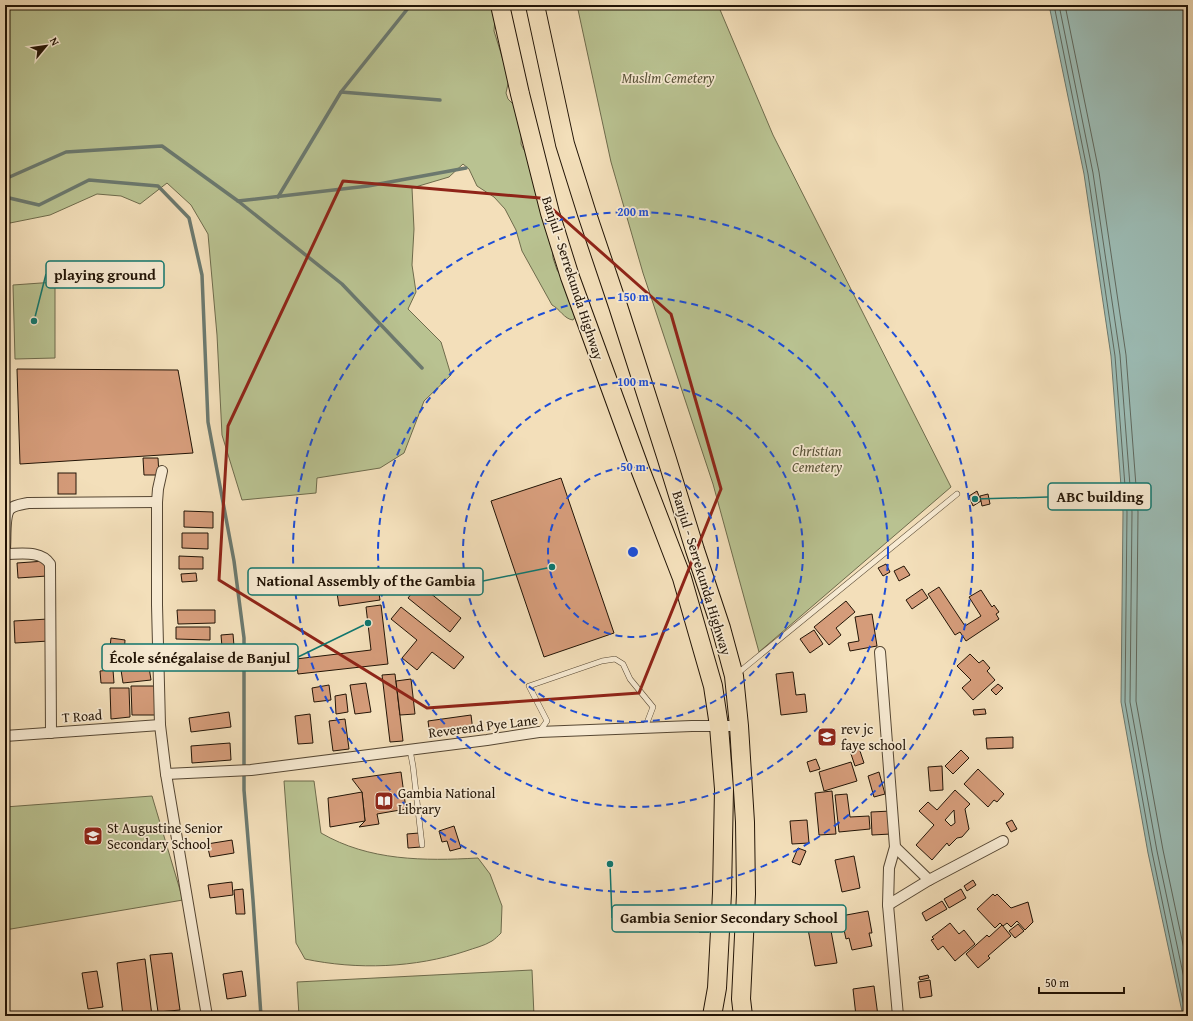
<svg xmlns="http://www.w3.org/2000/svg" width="1193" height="1021" font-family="'Gentium Book Plus',serif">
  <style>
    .green { fill: #b9c291; stroke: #6e6b4c }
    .water { fill: #9cbcb5; stroke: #6b796f }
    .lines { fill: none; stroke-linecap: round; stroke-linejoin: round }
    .shore { stroke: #5f685e; stroke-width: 1 }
    .stream { stroke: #6b796f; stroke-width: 3.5 }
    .building { fill: #d59c7a; stroke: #221406; fill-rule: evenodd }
    .lane-casing { stroke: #564733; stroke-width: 6 }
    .street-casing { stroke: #564733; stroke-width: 12 }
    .highway-casing { stroke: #221406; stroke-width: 20 }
    .lane { stroke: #f7ead2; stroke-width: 5 }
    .street { stroke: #f7ead2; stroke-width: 10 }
    .highway { stroke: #f3dfba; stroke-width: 18 }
    .marked { fill: none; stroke: #8f2418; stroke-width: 3; stroke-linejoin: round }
    .ring { fill: none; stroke: #1d4ed8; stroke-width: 2; stroke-dasharray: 7 5 }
    .labels { text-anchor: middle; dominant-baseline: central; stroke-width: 3.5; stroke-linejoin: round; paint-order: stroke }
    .park-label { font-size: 14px; font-style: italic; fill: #575137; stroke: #f7ead2 }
    .street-label { font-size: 14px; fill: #221406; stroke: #f7ead2 }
    .poi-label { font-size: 14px; fill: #221406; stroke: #f7ead2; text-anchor: start }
    .centre { fill: #1d4ed8; stroke: #f7ead2; stroke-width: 2 }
    .ring-label { font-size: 12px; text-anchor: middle; font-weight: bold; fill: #1d4ed8; stroke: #f7ead2; stroke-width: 3.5; stroke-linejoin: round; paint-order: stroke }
    .leader { fill: none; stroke: #0f766e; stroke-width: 1.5 }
    .callout-dot { fill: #0f766e; stroke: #f7ead2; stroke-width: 1.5 }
    .callout { fill: #f7ead2; stroke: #0f766e; stroke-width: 1.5 }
    .callout-label { font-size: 15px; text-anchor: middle; font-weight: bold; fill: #221406 }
  </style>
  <rect width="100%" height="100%" fill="#f3dfba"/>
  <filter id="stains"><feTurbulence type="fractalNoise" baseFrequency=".005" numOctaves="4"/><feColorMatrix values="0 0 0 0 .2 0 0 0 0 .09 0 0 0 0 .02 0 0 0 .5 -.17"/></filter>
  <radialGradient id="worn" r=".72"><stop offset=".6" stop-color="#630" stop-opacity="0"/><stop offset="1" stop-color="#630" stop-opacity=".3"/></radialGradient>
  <g class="green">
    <path d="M5,5H493L495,18L494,31L509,79L506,93L508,99L516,107L522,117L521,144L524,150L530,155L532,178L536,184L552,247L553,258L557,270L571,290L575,317L573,320C564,319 560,309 552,305L522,251L516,230L505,209L494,197L477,186L469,169L463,164L449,177L412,188L414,229L412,265L416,292L408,309L441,342L451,375L424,401L404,453L380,468L317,478L316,493L242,500L222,435L217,335L208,234L191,205L167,183L140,204L121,196L97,194L50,215L5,224Z"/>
    <polygon points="577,5 718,5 773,135 951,487 759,652 713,484 643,273 611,162"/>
    <polygon points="55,282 55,358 15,359 13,285"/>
    <path d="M284,781H314L321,833C369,861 424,861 478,858L490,874L502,906L501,933C498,936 495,939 492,941C484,946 474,948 466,951C415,968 357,970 305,959L296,943Z"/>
    <polygon points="152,796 183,900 5,930 5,807"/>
    <polygon points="532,970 534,1016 299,1016 297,982"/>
  </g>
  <polygon class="water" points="1049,5 1188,5 1188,1016 1183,1016 1148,853 1121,702 1123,512 1111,356 1084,174"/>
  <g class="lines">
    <g class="shore">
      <polyline points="1054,5 1088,174 1115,356 1127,512 1125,702 1152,852 1186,1016"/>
      <polyline points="1059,5 1093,173 1120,355 1132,512 1130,702 1157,851 1188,997"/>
      <polyline points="1065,5 1099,172 1126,355 1138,512 1136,701 1163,850 1188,968"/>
    </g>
    <g class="stream">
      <polyline points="341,92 440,100"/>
      <polyline points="5,179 66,152 162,146 238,201 342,284 422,368"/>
      <polyline points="5,197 39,205 89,180 158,186 189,218 202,275 208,422 234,561 244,638 244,790 253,900 261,1016"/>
      <polyline points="278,197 341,92 409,7"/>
      <polyline points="238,201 368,186 466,168"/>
    </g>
  </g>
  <g class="building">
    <polygon points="17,369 178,370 193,453 20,464"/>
    <polygon points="143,458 158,458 159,475 144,475"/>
    <rect x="58" y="473" width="18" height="21"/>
    <polygon points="561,478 614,633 544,657 491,501"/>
    <polygon points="977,491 981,501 973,506 969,496"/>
    <polygon points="988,494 990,504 982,506 980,496"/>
    <polygon points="184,511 213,512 213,528 184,527"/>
    <polygon points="182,533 208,533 208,549 182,548"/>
    <polygon points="179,556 203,557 203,569 179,569"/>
    <polygon points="45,561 47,576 18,578 17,563"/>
    <polygon points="886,564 890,572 883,576 878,568"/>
    <polygon points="904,566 910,575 899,581 894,571"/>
    <polygon points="196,573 197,581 182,582 181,574"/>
    <polygon points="419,584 461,618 450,632 408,598"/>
    <polygon points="378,587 380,600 339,606 337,593"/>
    <polygon points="939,587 965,626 981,616 969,597 981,590 992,607 994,605 999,612 996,614 999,619 966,641 960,632 955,635 928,594"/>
    <polygon points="922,589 928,598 912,609 906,600"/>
    <polygon points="846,601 855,612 836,628 841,635 829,645 814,627"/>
    <polygon points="381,605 388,664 298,674 296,659 371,650 366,607"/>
    <polygon points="401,607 464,657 454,669 432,652 417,670 402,658 417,640 391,619"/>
    <polygon points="177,610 215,610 215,623 178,624"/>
    <polygon points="872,614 877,646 850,651 848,643 859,641 855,617"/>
    <polygon points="48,619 49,641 15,643 14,621"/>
    <polygon points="176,627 210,627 210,640 176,639"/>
    <polygon points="814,630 823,644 810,653 800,639"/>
    <polygon points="233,634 235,658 223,659 221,635"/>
    <polygon points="111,638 125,640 124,657 109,656"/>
    <polygon points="970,654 979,663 983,660 990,668 987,671 995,680 973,700 962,688 971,680 957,666"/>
    <polygon points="149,667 151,680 123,683 121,670"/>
    <polygon points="113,670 114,683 101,683 100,671"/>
    <polygon points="793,672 796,695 805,694 807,712 781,715 776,674"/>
    <polygon points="395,674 403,741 390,742 382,675"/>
    <polygon points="411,679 415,714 400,715 396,681"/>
    <polygon points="366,683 371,712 355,714 350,685"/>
    <polygon points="998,684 1003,688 996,695 991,690"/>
    <polygon points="329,685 331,700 314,702 312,688"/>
    <polygon points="131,686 155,686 156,715 132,715"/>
    <polygon points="110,688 129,688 130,717 111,719"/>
    <polygon points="346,694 348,712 336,714 335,696"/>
    <polygon points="985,709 986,714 974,715 973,710"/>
    <polygon points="229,712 231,727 191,732 189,718"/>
    <polygon points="310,714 313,743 298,744 295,716"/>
    <polygon points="471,715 473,731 430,736 428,721"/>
    <polygon points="345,719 349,749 333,751 329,721"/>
    <polygon points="1013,737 1013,748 987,749 986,738"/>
    <polygon points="230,743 231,760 192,763 191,746"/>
    <polygon points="858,745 864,763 855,766 849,748"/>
    <polygon points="961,750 969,758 953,774 945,766"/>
    <polygon points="816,759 820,769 810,772 807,762"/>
    <polygon points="851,762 857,781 824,791 819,772"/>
    <polygon points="942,766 943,790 930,791 928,767"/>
    <polygon points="978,769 1004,794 997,802 994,800 988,807 964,784"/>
    <polygon points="401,772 406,809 377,814 379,824 359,827 365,821 362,792 352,779"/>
    <polygon points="879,772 885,794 874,797 868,776"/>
    <path d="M955,790L970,804L965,809L969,829L962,837L957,838L949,846L947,843L932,860L916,845L934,825L919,811L928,802L937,810ZM954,810L955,823L951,826L945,820Z"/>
    <polygon points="832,791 836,834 819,835 815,793"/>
    <polygon points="362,792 365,821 330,827 328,798"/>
    <polygon points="847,794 850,817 869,816 870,829 839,832 835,795"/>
    <polygon points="891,811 891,834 872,835 871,812"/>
    <polygon points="807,820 809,843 792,844 790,821"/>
    <polygon points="1012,820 1017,829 1011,832 1006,823"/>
    <polygon points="454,826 461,848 450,851 447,841 442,842 439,831"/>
    <polygon points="419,833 421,847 408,848 407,834"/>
    <polygon points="232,840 234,853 210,857 207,844"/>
    <polygon points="798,848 806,851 800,865 792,862"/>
    <polygon points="854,856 860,888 842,892 835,860"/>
    <polygon points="973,880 976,885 967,891 964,886"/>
    <polygon points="232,882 233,895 210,898 208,885"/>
    <polygon points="243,889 245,914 236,914 234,890"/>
    <polygon points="961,889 966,898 949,908 944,899"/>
    <polygon points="993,894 995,896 997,894 1011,908 1028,902 1033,922 1025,930 1017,921 1011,927 1007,923 1003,926 1000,923 995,928 977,909"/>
    <polygon points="942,901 947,909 926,921 922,913"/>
    <polygon points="868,911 872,933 869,933 872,946 852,950 849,938 846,939 841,916"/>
    <polygon points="698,917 709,917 709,932 699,932"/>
    <polygon points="829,920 837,963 815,966 807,924"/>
    <polygon points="950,923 959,934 964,930 975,944 955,961 943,946 938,950 931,940 934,939 932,937"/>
    <polygon points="1018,924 1024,931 1015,938 1009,931"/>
    <polygon points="1002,925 1011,936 988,956 990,958 978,968 966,954 987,935 989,937"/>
    <polygon points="172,953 180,1010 158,1012 150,955"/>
    <polygon points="145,959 152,1016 123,1016 117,963"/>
    <polygon points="97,971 103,1007 88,1009 82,973"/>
    <polygon points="242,971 246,996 227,999 223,974"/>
    <polygon points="928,975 929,978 920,980 919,977"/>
    <polygon points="930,980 932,996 920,998 918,982"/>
    <polygon points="874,986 878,1016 856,1016 853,989"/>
  </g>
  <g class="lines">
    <g class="lane-casing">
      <g id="lane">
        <polyline points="738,673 957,494"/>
        <polyline points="539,732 547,721 529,686 602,661 615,659 623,664 630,679 653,707 645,728"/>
        <polyline points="410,750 413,766 422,845"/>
      </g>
    </g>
    <g class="street-casing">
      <g id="street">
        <polyline points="162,471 158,489 157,502 157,605 160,725 166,774 207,1016"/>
        <path d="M5,548C6,539 4,515 10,509C14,505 23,504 28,503L157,502"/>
        <path d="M5,554C21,554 41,550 50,564L51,733"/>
        <polyline points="880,652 895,847 889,868 888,905 898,1016"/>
        <polyline points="5,736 160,725"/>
        <polyline points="166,774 251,770 487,740 539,732 692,726 739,726"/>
        <polyline points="895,847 929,880"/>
        <polyline points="888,905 929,880 1003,841"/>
      </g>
    </g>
    <g class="highway-casing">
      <g id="highway">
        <polyline points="500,5 520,94 550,213 570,277 640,469 682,578 713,686 719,726 724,789 722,893 717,988 712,1016"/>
        <polyline points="535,5 565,144 587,214 618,306 666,456 695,550 721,628 734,676 739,726 745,822 746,894 741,999 743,1016"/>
      </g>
    </g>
    <use href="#lane" class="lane"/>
    <use href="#street" class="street"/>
    <use href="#highway" class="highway"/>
  </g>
  <path class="marked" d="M343,181L540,198L671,314L721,489L639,693L427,708L219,580L228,426Z"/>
  <g class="ring">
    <circle cx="633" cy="552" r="85"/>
    <circle cx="633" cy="552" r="170"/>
    <circle cx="633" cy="552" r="255"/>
    <circle cx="633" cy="552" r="340"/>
  </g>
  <defs>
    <g id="school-square" transform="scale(1)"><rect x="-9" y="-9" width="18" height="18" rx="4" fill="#8f2418" stroke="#f7ead2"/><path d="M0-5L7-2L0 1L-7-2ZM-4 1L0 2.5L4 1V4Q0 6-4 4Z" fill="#fff"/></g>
    <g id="library-square" transform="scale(1)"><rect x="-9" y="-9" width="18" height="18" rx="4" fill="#8f2418" stroke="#f7ead2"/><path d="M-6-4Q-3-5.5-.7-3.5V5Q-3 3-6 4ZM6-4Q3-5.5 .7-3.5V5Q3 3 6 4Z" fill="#fff"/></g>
  </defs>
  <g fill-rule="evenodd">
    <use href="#school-square" x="827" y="737"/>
    <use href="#library-square" x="384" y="801"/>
    <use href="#school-square" x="93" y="836"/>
  </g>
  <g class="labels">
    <g class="park-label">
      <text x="668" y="78">Muslim Cemetery</text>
      <text x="817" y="451">Christian<tspan x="817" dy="16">Cemetery</tspan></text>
    </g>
    <g class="street-label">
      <text transform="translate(573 278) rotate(72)">Banjul - Serrekunda Highway</text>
      <text transform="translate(702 573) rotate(73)">Banjul - Serrekunda Highway</text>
      <text transform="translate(82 716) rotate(-4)">T Road</text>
      <text transform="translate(483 726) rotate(-7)">Reverend Pye Lane</text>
    </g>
    <g class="poi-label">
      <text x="841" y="729">rev jc<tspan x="841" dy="16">faye school</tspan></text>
      <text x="398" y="793">Gambia National<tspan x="398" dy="16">Library</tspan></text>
      <text x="107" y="828">St Augustine Senior<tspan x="107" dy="16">Secondary School</tspan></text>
    </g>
  </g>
  <circle cx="633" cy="552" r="6" class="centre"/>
  <g class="ring-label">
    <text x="633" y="216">200 m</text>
    <text x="633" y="301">150 m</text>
    <text x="633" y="386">100 m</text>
    <text x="633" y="471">50 m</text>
  </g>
  <path class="leader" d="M34 321L46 274M975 499L1048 497M552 567L483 581M368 623L298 657M610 864L612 918"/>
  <g class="callout-dot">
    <circle cx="34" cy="321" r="4"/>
    <circle cx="975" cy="499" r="4"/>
    <circle cx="552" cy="567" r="4"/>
    <circle cx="368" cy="623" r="4"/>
    <circle cx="610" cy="864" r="4"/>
  </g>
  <g class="callout">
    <rect x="46" y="261" width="118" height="27" rx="4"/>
    <rect x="1048" y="483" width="103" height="27" rx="4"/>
    <rect x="248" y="568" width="235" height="27" rx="4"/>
    <rect x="102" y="644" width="196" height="27" rx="4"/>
    <rect x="612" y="905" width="234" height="27" rx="4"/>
  </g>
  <g class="callout-label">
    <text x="105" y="280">playing ground</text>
    <text x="1100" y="502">ABC building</text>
    <text x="366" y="586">National Assembly of the Gambia</text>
    <text x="200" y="663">École sénégalaise de Banjul</text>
    <text x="729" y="923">Gambia Senior Secondary School</text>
  </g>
  <rect width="1193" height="1021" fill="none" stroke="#f3dfba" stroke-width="20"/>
  <rect x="6" y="6" width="1181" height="1009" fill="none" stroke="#221406" stroke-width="2"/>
  <rect x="10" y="10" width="1173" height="1001" fill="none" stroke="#221406"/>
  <g transform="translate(46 46) rotate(61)" stroke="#f7ead2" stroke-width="3" paint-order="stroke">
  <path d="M0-3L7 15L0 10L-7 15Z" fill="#221406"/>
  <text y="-6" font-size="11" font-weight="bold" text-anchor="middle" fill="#221406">N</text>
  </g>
  <path d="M1039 987v6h85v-6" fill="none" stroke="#221406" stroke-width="2"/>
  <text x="1045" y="987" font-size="12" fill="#221406" stroke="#f7ead2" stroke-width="3" paint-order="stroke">50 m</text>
  <rect width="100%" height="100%" filter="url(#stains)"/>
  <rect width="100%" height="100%" fill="url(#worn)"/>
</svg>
